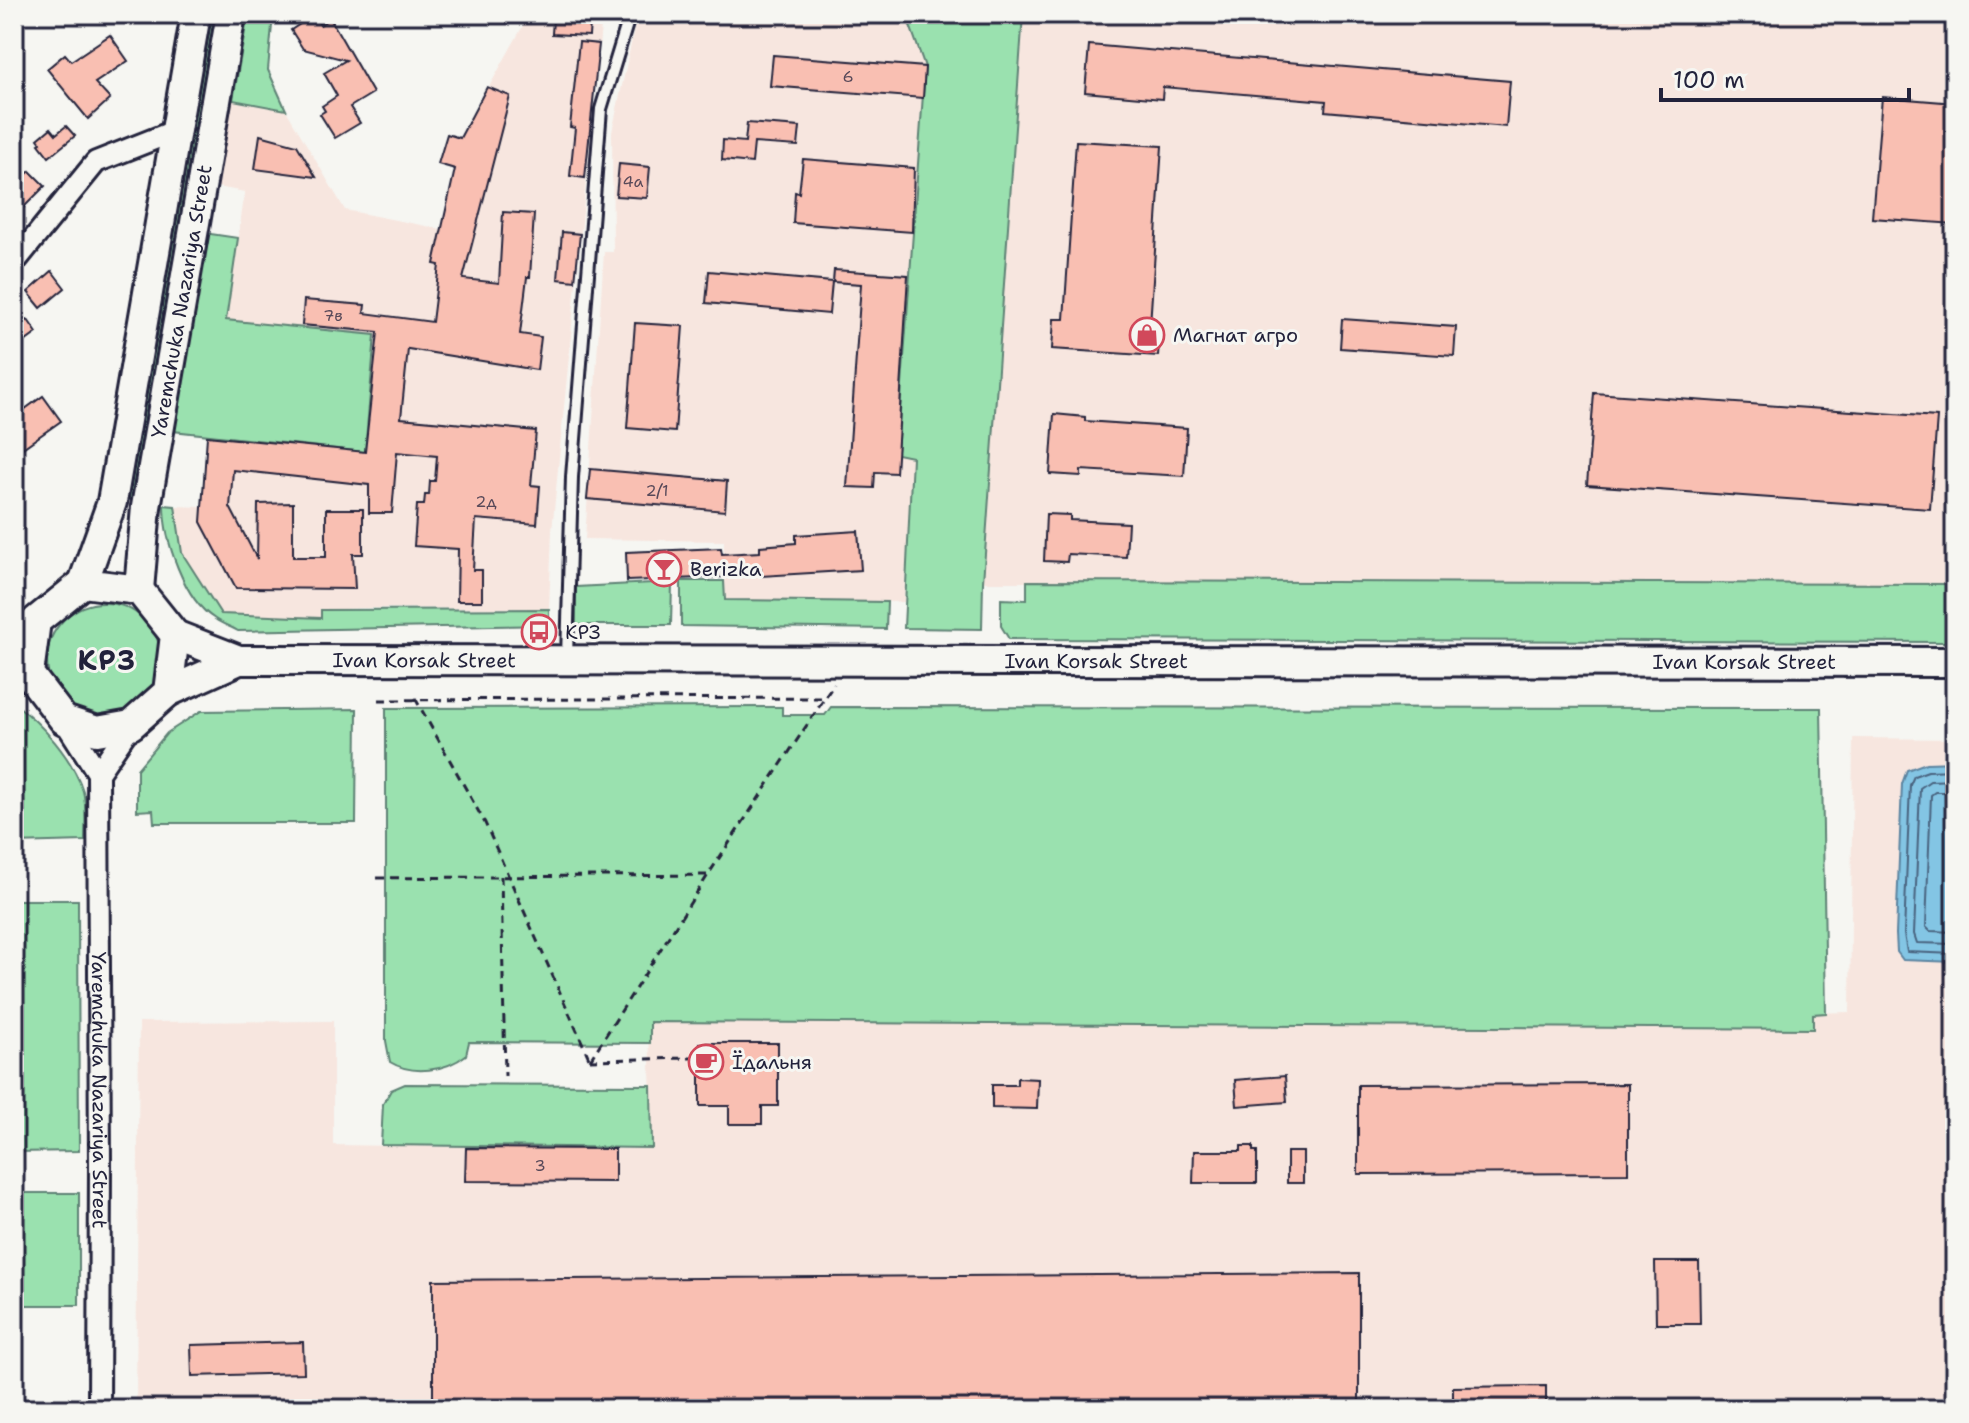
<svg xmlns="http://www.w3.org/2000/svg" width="1969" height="1423" font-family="'Shantell Sans',sans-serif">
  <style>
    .built { fill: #f7e6df }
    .green { fill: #9ae1af; stroke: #5e8275; stroke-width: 2 }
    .water { fill: #83c5e4; stroke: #5c84a0; stroke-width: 2 }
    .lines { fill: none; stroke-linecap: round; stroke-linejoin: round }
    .shore { stroke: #49637f; stroke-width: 2 }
    .building { fill: #f9bfb2; stroke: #22223b; stroke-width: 2 }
    .lane-casing { stroke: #22223b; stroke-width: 16 }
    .street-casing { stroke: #22223b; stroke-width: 26 }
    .secondary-casing { stroke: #22223b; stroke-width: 34 }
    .path { stroke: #22223b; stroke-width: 3; stroke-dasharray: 8 6; stroke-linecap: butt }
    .lane { stroke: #f6f6f2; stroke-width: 10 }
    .street { stroke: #f6f6f2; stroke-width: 20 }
    .secondary { stroke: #f6f6f2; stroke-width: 28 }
    .labels { text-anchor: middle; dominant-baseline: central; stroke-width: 6; stroke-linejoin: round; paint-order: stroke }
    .number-label { font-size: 16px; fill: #584959 }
    .street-label { font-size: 20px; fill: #22223b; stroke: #f6f6f2 }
    .poi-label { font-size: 20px; fill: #22223b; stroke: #f6f6f2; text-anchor: start }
    .district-label { font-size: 28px; font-weight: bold; letter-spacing: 2px; fill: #22223b; stroke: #f6f6f2 }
  </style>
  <rect width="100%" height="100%" fill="#f6f6f2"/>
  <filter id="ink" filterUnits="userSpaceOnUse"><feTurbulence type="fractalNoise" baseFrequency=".0125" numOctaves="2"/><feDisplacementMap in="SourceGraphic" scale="16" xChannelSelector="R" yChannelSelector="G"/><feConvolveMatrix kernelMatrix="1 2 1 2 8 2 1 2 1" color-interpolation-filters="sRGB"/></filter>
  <g filter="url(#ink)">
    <g class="built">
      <polygon points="641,14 906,14 925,67 898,454 912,457 904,602 724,600 724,541 585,539 604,252 613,252 612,132 636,21"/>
      <polygon points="1023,14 1955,14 1955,584 983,582"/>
      <polygon points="529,15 602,16 552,531 549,609 364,608 322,610 321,618 221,614 182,553 175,506 202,507 207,436 245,192 217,187 233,100 286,110 345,210 441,229 464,132"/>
      <polygon points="1853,738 1955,739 1955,1409 136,1409 139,1022 333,1021 333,1145 615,1149 652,1148 649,1022 1812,1029 1813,1013 1850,1012"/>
    </g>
    <g class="green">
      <polygon points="206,14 215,14 135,501 127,499"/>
      <polygon points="248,14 273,14 268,70 286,110 233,100"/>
      <polygon points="906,14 1002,17 1023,14 983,582 982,629 904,628 912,457 897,454 925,67"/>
      <polygon points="204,233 238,238 226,320 375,335 365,452 173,431"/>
      <path d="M164,505L175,506L182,553L221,614L321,618V610L549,609V625L238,631C231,627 222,624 215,619C184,600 164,540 164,505Z"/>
      <polygon points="681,581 724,581 725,600 887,602 886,629 681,626"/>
      <polygon points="1027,581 1955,584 1955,642 1009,639 1001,626 1001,599 1027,600"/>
      <polygon points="672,582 671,625 576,625 576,587"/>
      <circle cx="104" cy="660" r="57"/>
      <path d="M14,703C42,724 72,757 83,791C87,806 85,826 85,841L14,843Z"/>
      <path d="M782,707V715H825L831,707L1821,708L1826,1013L1813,1014V1029L650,1022V1043L469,1042L466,1055C446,1071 413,1076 390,1062L386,1041V708Z"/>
      <polygon points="357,709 356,823 154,823 153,810 137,811 137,769 167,733 201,711"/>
      <polygon points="14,900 78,900 79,1151 14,1152"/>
      <polygon points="405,1084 651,1085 652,1148 381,1145 383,1104 391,1090"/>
      <rect x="14" y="1193" width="65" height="112"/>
    </g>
    <polygon class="water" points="1955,762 1955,962 1903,960 1897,952 1896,934 1902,784 1907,770 1926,763"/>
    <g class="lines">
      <g class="shore">
        <polyline points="1955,770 1928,771 1914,776 1910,785 1904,934 1907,952 1955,954"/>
        <polyline points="1955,780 1930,781 1920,788 1914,934 1917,943 1955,944"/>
        <polyline points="1955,792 1935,792 1931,795 1926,927 1930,931 1955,932"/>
      </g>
    </g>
    <g class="building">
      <polygon points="314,15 320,25 330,18 373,93 350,107 360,123 335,138 320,114 325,111 322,106 337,96 324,73 346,60 303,49 291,30"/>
      <polygon points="553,19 590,22 589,36 552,34"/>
      <polygon points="110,35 128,61 95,83 110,99 88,119 47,69 65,54 71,61"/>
      <polygon points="579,42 599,44 585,178 570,176 575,128 570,127"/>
      <polygon points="1089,45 1510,81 1506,127 1325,111 1326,101 1163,87 1162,99 1085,92"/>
      <polygon points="773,55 925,67 923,98 770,86"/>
      <polygon points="487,87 510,96 463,279 499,283 503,212 534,214 530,277 527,277 520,334 541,337 537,370 408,349 401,418 536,431 531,485 540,486 537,524 476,519 473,570 482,570 482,601 457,601 458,549 414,546 417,505 424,505 425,495 429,495 430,481 435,481 437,456 397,452 392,513 369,513 369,485 233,470 230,507 257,559 258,504 293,503 293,557 326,557 326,509 363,509 363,554 353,554 355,589 236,588 201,522 207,436 365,452 378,332 302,325 304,300 365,305 364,313 432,322 439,265 434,264 455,169 438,164 447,134 460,138"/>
      <polygon points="1882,97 1955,103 1955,224 1872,218"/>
      <polygon points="747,123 800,127 798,146 754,143 752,163 722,160 723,140 745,142"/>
      <polygon points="66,126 75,136 49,157 39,144 41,143 38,139 51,128 56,134"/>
      <polygon points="260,135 297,145 316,177 255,169"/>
      <polygon points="1076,141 1162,146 1150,325 1160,325 1158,356 1052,349 1054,319 1064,319"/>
      <polygon points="803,159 914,168 912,232 793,223 795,192 799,193"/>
      <polygon points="619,164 650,167 647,198 616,196"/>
      <polygon points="30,171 45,186 23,208 14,198 14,186"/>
      <polygon points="562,232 580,234 575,281 558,279"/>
      <polygon points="834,270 908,275 896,473 875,472 874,488 847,487 861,284 833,282"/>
      <polygon points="52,271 65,288 41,308 28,292"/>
      <polygon points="709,271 832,282 829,314 706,303"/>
      <polygon points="1342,319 1456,327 1454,356 1340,348"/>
      <polygon points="28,320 37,333 26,341 17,328"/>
      <polygon points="635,323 683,326 675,432 627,428"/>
      <polygon points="14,391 25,409 43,396 61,421 14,454"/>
      <polygon points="1594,393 1937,417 1930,509 1587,485"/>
      <polygon points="1054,414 1085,417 1085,421 1187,428 1184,476 1081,470 1081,476 1050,474"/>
      <polygon points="590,469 727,481 725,511 587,499"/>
      <polygon points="1046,514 1070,515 1070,520 1128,523 1126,557 1068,554 1067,562 1044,561"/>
      <polygon points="858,531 861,570 761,576 761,568 722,570 723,577 627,581 626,552 721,548 722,554 760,552 760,546 796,543 796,535"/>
      <polygon points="700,1043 778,1043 778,1106 762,1106 762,1124 729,1124 729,1106 700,1106"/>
      <polygon points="1285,1076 1287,1102 1237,1106 1235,1080"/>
      <polygon points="1017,1078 1038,1079 1037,1109 992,1108 992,1085 1017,1085"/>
      <polygon points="1628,1084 1628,1173 1358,1174 1358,1085"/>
      <polygon points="1241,1146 1253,1146 1253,1151 1257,1151 1257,1183 1193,1183 1194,1151 1241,1151"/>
      <polygon points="466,1148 615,1149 615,1182 465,1181"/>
      <rect x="1287" y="1152" width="16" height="31"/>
      <polygon points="1655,1262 1699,1262 1700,1324 1656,1324"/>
      <polygon points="1359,1273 1359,1409 433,1409 433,1280"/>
      <polygon points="303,1342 304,1373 192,1376 191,1345"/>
      <polygon points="1546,1386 1546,1409 1453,1409 1453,1387"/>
    </g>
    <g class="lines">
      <g class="lane-casing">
        <polyline id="lane" points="567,658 572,477 601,109 630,14"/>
      </g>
      <g class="street-casing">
        <g id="street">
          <polyline points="14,263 96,162 177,130"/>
          <polyline points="14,629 36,621"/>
          <path id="s1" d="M64,720L98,773L100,1165L99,1409"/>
          <polyline points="98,773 131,725"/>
        </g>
      </g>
      <g class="secondary-casing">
        <g id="secondary">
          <polyline points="83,583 112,502 196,14"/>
          <polygon points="83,583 139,590 175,635 168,692 131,725 97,731 64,720 29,674 36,621"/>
          <path id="s2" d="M139,590L146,507L231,14"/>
          <path id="s3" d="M175,635L239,660L1955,662"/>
          <polyline points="168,692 239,660"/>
        </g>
      </g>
      <g class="path">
        <polyline points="415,698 485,823 589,1058"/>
        <polyline points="379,700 823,698"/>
        <polyline points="501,876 505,1076"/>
        <polyline points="377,878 708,875"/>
        <polyline points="590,1060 708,875 834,684"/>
        <polyline points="590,1060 692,1058"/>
      </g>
      <use href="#lane" class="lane"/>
      <use href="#street" class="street"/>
      <use href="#secondary" class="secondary"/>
    </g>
  </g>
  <defs>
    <g id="shop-ring" transform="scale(1.8)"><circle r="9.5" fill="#f6f6f2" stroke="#d1495b" stroke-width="1.5"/><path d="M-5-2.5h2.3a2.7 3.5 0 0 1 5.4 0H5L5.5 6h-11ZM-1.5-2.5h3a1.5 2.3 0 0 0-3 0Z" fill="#d1495b"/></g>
    <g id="bar-ring" transform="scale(1.8)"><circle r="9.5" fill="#f6f6f2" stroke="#d1495b" stroke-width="1.5"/><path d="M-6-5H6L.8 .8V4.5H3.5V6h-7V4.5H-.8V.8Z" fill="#d1495b"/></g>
    <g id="bus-ring" transform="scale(1.8)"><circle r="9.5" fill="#f6f6f2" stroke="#d1495b" stroke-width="1.5"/><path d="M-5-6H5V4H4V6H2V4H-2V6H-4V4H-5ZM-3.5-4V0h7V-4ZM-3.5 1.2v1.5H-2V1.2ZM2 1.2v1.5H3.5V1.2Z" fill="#d1495b"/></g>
    <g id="cafe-ring" transform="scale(1.8)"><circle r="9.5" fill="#f6f6f2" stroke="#d1495b" stroke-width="1.5"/><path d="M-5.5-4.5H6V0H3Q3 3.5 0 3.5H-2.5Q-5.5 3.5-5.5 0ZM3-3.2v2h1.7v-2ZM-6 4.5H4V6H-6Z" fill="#d1495b"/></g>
  </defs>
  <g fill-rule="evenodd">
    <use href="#shop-ring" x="1147" y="335"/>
    <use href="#bar-ring" x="664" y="569"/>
    <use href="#bus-ring" x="539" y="632"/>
    <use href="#cafe-ring" x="706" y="1062"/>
  </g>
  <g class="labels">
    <g class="number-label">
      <text x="848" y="76">6</text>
      <text x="633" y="181">4а</text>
      <text x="333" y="315">7в</text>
      <text x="657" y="490">2/1</text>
      <text x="486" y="501">2д</text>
      <text x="540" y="1165">3</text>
    </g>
    <g class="street-label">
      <text stroke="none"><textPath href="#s2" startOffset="292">Yaremchuka Nazariya Street</textPath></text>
      <text stroke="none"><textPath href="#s3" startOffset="254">Ivan Korsak Street</textPath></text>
      <text stroke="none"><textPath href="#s3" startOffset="926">Ivan Korsak Street</textPath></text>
      <text stroke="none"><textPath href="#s3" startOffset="1574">Ivan Korsak Street</textPath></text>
      <text stroke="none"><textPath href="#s1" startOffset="380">Yaremchuka Nazariya Street</textPath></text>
    </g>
    <g class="poi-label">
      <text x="1173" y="335">Магнат агро</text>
      <text x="690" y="569">Berizka</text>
      <text x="565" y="632">КРЗ</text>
      <text x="732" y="1062">Їдальня</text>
    </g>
    <g class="district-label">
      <text x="107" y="660">КРЗ</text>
    </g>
  </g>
  <rect width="1969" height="1423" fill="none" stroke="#f6f6f2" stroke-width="48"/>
  <rect x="24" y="24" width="1921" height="1375" fill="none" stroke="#22223b" stroke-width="3" filter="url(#ink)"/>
  <path d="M1661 88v12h248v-12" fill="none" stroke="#22223b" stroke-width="4"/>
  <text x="1673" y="88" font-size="24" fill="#22223b" stroke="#f6f6f2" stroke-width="6" paint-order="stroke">100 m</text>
</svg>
